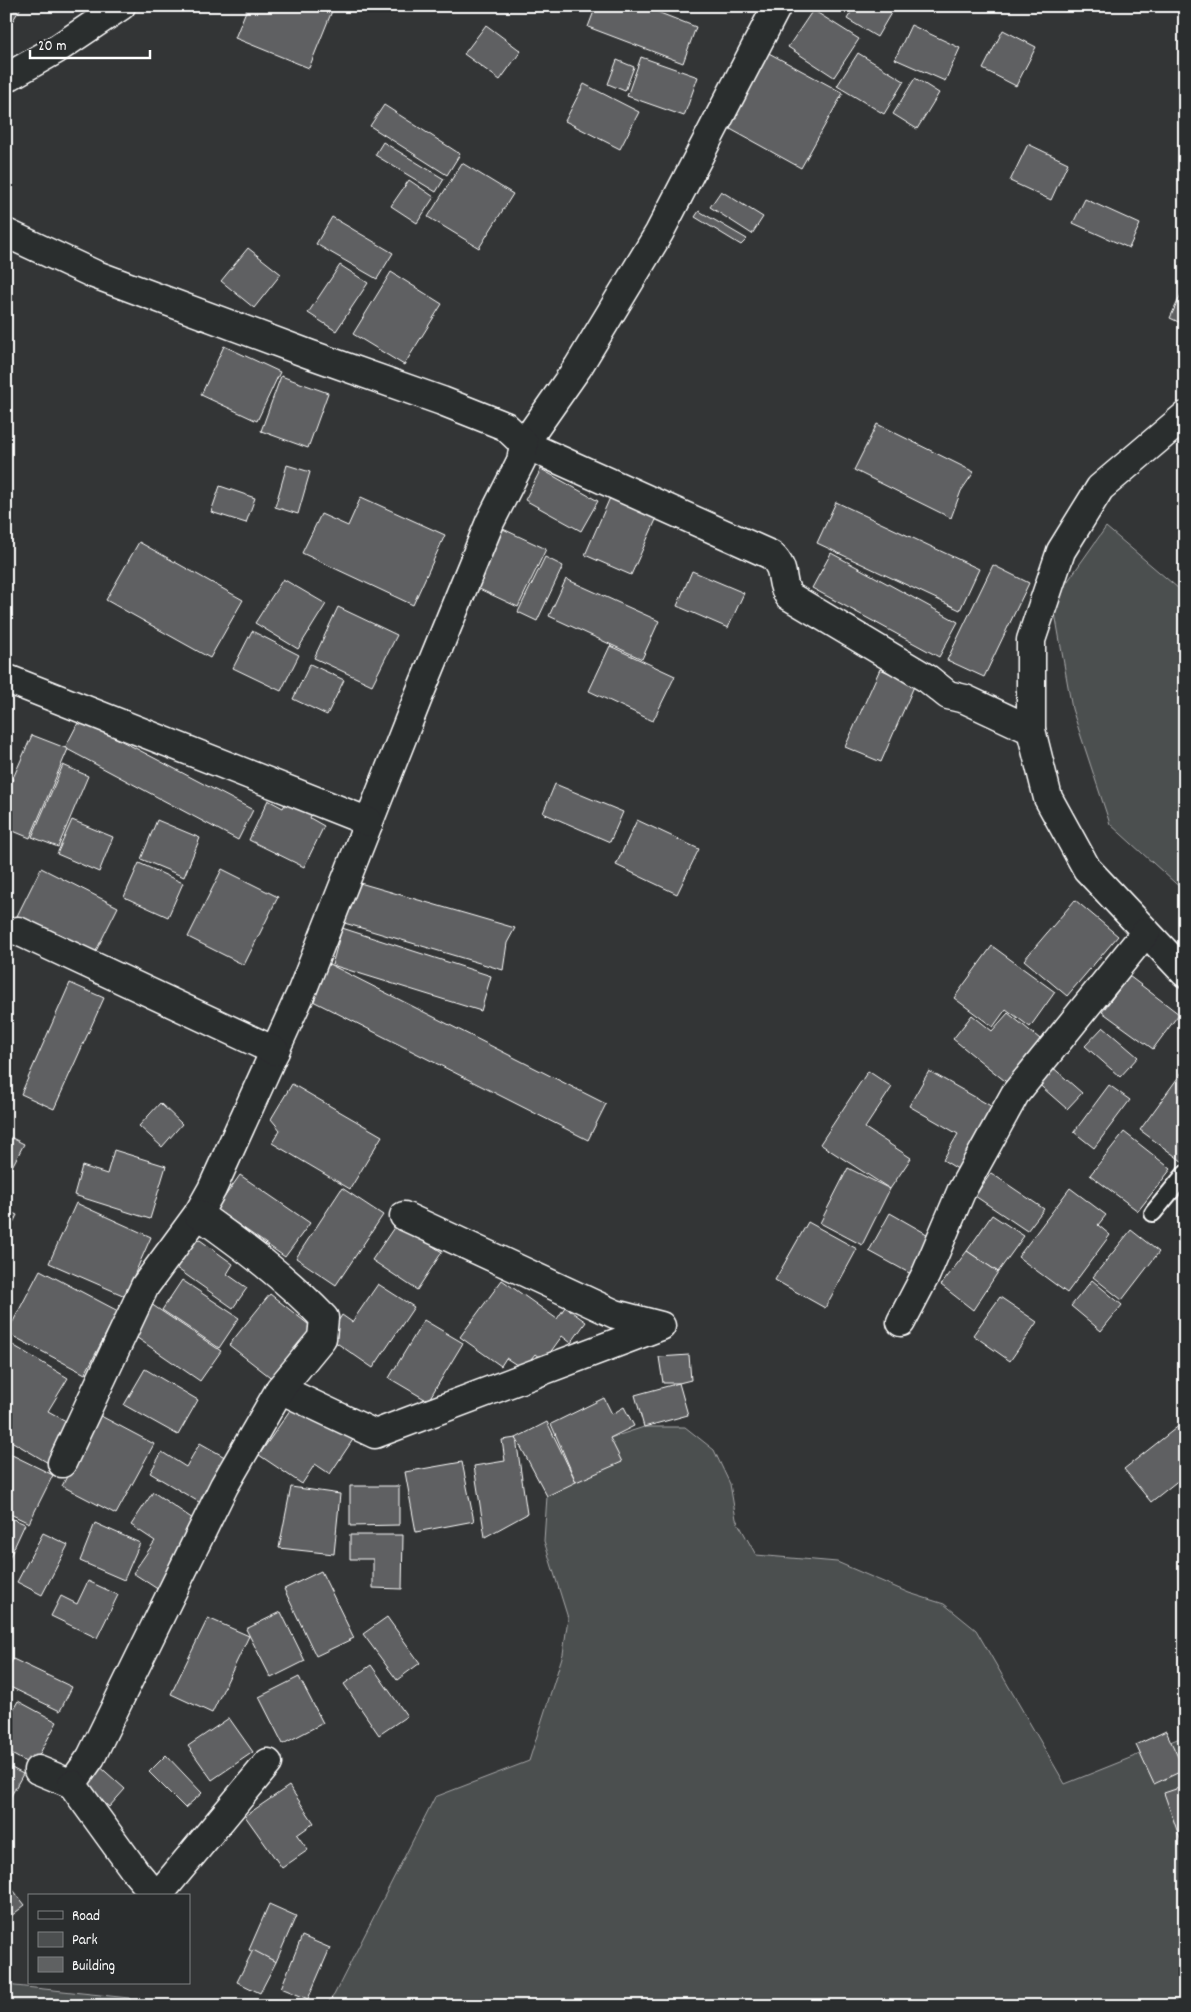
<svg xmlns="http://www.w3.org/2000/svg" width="1191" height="2012" font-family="Dekko,sans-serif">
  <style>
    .green { fill: #4c4f50; stroke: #a6a7a8 }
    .building { fill: #5f6162; stroke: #fff }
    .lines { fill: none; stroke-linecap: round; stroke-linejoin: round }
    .service-casing { stroke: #fff; stroke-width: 20 }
    .minor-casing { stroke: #fff; stroke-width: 31 }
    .trunk-casing { stroke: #fff; stroke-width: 31 }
    .service { stroke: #2a2d2e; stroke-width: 16 }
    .minor { stroke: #2a2d2e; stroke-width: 28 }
    .trunk { stroke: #2a2d2e; stroke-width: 28 }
  </style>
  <rect width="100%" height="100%" fill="#333536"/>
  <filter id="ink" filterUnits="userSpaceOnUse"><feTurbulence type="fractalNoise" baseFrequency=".02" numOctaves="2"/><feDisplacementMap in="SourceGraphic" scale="10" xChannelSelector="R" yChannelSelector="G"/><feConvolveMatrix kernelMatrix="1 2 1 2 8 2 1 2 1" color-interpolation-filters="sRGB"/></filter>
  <g filter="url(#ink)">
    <g class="green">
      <polygon points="1106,527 1185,594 1185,892 1110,824 1072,709 1053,602"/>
      <polygon points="644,1427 685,1427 714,1450 730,1484 736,1519 756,1555 837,1562 909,1593 944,1604 976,1630 1065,1784 1185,1736 1185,2006 325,2006 334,1995 435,1797 529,1761 563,1654 568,1618 544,1541 547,1496 580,1461 610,1438"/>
      <polygon points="6,1985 129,1998 135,2006 6,2006"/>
    </g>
    <g class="building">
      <polygon points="6,6 22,6 6,31"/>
      <polygon points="248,6 334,6 309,68 235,38"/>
      <polygon points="596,6 642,6 696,27 683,63 588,27"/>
      <polygon points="855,6 895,6 877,37 847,19"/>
      <polygon points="813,10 859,39 834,77 788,47"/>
      <polygon points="486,25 521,51 500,80 464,54"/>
      <polygon points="911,25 960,48 945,81 895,59"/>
      <polygon points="1003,30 1036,47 1016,86 983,69"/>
      <polygon points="765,51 843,93 801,168 723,125"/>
      <polygon points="858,53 904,81 884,114 837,86"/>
      <polygon points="641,57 698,77 684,116 627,96"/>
      <polygon points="617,60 634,67 625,91 608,84"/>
      <polygon points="915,78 939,93 917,129 893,114"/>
      <polygon points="584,84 639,112 620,149 565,121"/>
      <polygon points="384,105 460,154 447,175 370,126"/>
      <polygon points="383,142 444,179 436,192 375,155"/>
      <polygon points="1028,144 1068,163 1051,200 1010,181"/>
      <polygon points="462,163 513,194 479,248 428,217"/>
      <polygon points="409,180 434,197 417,223 391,206"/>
      <polygon points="721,191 763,217 752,234 710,207"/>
      <polygon points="1085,199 1140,224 1129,248 1073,223"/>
      <polygon points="699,211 747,239 741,245 695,217"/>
      <polygon points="332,217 393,253 377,279 316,244"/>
      <polygon points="248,248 281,274 254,308 221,281"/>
      <polygon points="340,265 368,283 336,331 308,313"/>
      <polygon points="391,272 442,304 404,365 353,334"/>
      <polygon points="1185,286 1185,325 1170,318"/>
      <polygon points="224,346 280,372 257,421 201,395"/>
      <polygon points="281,376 328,393 308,448 261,431"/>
      <polygon points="877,424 974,472 961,491 951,518 854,470"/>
      <polygon points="287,465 310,472 298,514 275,507"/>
      <polygon points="541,469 598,501 581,531 525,500"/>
      <polygon points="220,486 255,498 246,523 211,512"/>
      <polygon points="612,493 659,513 631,575 585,555"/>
      <polygon points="361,497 445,535 413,605 302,553 321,514 348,526"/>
      <polygon points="836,502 979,569 960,610 817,543"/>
      <polygon points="503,529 546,549 518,607 475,587"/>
      <polygon points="139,542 243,600 210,658 106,600"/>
      <polygon points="831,553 958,622 939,657 812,588"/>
      <polygon points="545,557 563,566 537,621 518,612"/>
      <polygon points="993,565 1029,583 984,677 947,660"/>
      <polygon points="692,571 744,593 728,628 677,606"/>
      <polygon points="283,579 326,604 298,649 255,623"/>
      <polygon points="566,579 659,621 642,659 549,616"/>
      <polygon points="338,607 397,635 372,685 314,658"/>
      <polygon points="252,631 299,655 281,691 233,668"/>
      <polygon points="610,646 675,676 653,721 589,691"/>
      <polygon points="310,664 344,680 327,715 293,699"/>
      <polygon points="880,669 915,684 881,762 845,747"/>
      <polygon points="80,719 253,810 238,840 65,748"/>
      <polygon points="32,735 68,749 30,838 6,828 6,794"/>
      <polygon points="63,765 88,776 58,847 32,837"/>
      <polygon points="555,784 623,812 610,842 543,813"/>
      <polygon points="289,797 314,809 310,818 324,826 304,867 249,840 268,800 283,808"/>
      <polygon points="72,820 113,837 99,872 57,854"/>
      <polygon points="157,820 200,838 184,877 141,859"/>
      <polygon points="637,820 699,849 677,894 616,865"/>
      <polygon points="139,863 183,883 168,917 124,897"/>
      <polygon points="41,868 118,907 92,959 15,920"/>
      <polygon points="222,869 278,897 244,965 188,937"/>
      <polygon points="353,881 515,928 507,943 503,970 341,922"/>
      <polygon points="1075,900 1118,936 1067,996 1024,960"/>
      <polygon points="342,928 491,976 481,1011 332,965"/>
      <polygon points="992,946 1055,992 1030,1027 1006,1009 993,1027 954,998"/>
      <polygon points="325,962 606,1104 588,1140 307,998"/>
      <polygon points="1129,976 1179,1014 1153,1049 1102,1012"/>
      <polygon points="70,983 104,998 54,1109 21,1094"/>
      <polygon points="1008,1013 1045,1043 1010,1085 953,1039 972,1015 992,1031"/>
      <polygon points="1103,1027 1138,1057 1120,1077 1085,1046"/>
      <polygon points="1050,1065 1082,1093 1067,1109 1035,1081"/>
      <polygon points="1185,1068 1185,1160 1183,1162 1140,1130"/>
      <polygon points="868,1071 892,1087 865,1128 911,1158 890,1189 820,1144"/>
      <polygon points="929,1071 996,1109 961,1171 943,1160 958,1134 909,1106"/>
      <polygon points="292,1084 382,1136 350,1189 272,1143 280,1130 271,1119"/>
      <polygon points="1109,1085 1130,1100 1094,1148 1074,1132"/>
      <polygon points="160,1103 182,1124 162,1147 139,1126"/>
      <polygon points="1124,1132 1171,1169 1138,1211 1090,1175"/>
      <polygon points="6,1135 24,1144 6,1178"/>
      <polygon points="114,1150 166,1166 150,1219 74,1195 82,1166 107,1174"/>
      <polygon points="848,1168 890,1189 862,1245 820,1223"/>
      <polygon points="991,1173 1044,1209 1027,1231 975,1196"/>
      <polygon points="240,1175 310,1223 285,1257 216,1209"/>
      <polygon points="342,1188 383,1215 336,1285 296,1258"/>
      <polygon points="1070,1188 1106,1215 1098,1225 1110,1235 1067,1293 1018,1257"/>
      <polygon points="76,1203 151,1237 125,1296 49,1263"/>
      <polygon points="6,1210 17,1215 6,1237"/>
      <polygon points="890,1213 932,1237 911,1274 869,1251"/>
      <polygon points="992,1215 1024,1236 998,1272 967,1251"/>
      <polygon points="808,1222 857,1249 825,1308 775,1280"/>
      <polygon points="397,1223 442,1252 417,1290 372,1260"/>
      <polygon points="1131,1230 1159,1252 1122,1300 1093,1277"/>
      <polygon points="193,1235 233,1264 227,1274 247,1288 233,1308 172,1265"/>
      <polygon points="967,1251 998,1272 973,1310 941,1285"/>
      <polygon points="40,1270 118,1311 85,1374 7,1333"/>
      <polygon points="182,1280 239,1318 219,1348 162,1310"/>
      <polygon points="502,1280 557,1319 565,1307 586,1322 571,1343 562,1336 544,1361 535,1354 523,1369 506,1358 501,1366 460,1337"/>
      <polygon points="1092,1280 1122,1305 1101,1331 1071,1306"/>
      <polygon points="378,1284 414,1307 373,1368 328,1337 342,1315 352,1322"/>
      <polygon points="270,1294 318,1332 278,1383 229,1345"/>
      <polygon points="1000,1297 1037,1322 1010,1361 973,1335"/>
      <polygon points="151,1304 221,1351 200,1381 130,1333"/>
      <polygon points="424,1320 463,1343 428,1401 389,1378"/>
      <polygon points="6,1341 68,1378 48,1411 73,1425 50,1464 6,1438"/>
      <polygon points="689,1355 691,1380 679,1383 663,1383 659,1357"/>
      <polygon points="145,1369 198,1400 178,1435 124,1405"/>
      <polygon points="679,1383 688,1415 644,1427 635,1395"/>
      <polygon points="604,1398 612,1414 624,1407 634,1426 610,1438 622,1462 576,1482 551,1424"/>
      <polygon points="297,1400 354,1438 330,1474 315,1464 302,1484 259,1455"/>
      <polygon points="99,1415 154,1444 116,1514 62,1486"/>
      <polygon points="1185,1421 1185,1475 1151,1502 1124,1469"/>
      <polygon points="547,1422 576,1482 547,1496 516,1438"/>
      <polygon points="516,1438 527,1514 485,1537 474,1466 505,1461 502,1440"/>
      <polygon points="200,1443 230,1460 204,1505 150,1473 162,1452 186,1467"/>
      <polygon points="6,1452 53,1475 29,1523 6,1512"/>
      <polygon points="462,1462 474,1521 416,1532 405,1472"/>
      <polygon points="350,1486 399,1486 399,1525 350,1526"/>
      <polygon points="291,1487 340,1494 334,1554 279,1548"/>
      <polygon points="153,1492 202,1525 159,1590 133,1573 155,1541 131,1525"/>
      <polygon points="6,1516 25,1524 6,1565"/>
      <polygon points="95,1523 140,1543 124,1580 80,1561"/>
      <polygon points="43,1533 68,1545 42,1595 17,1582"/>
      <polygon points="350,1535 403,1535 402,1589 373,1588 373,1559 350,1559"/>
      <polygon points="321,1571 354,1638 316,1656 284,1589"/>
      <polygon points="88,1581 118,1595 97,1638 51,1616 61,1596 77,1604"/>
      <polygon points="281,1612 305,1661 271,1678 246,1629"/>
      <polygon points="387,1617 420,1663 397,1680 363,1634"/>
      <polygon points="208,1618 249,1636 212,1713 171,1694"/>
      <polygon points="13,1659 72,1687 60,1711 6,1685 6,1672"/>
      <polygon points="371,1665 407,1716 379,1735 344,1684"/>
      <polygon points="299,1677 323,1723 283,1744 259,1697"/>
      <polygon points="18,1701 57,1722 33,1766 6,1751 6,1722"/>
      <polygon points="229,1718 253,1752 212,1780 188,1746"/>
      <polygon points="1166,1731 1184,1770 1154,1784 1136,1745"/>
      <polygon points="166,1755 202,1793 185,1808 149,1772"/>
      <polygon points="97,1764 125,1789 109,1807 81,1782"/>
      <polygon points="6,1765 23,1774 6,1805"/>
      <polygon points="289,1786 314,1823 297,1835 308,1850 282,1868 245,1816"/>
      <polygon points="1185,1786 1185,1853 1164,1793"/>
      <polygon points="6,1881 25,1905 6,1920"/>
      <polygon points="269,1904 296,1916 276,1962 249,1950"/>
      <polygon points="302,1936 330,1948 308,1999 281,1988"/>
      <polygon points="253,1950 276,1962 260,1993 237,1982"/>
    </g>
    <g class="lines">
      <g class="service-casing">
        <polyline id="service" points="1153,1213 1185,1174"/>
      </g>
      <g class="minor-casing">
        <g id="minor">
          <path d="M777,6L659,233L578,367L524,444L771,555C788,571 778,580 789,596L928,679L948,695L965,699L1031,730"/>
          <polyline points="6,233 94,274 309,354 442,401 505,426 524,444 521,461 490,522 419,695 302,991 212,1189 198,1214 145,1286 62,1463"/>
          <polyline points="1185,416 1100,488 1061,551 1031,640 1031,730 1048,798 1087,869 1185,973"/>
          <polyline points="10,680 369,822"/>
          <polyline points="18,931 275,1051"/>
          <polyline points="901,1322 926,1274 961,1192 1015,1094 1146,932"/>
          <polyline points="280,1389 375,1434 661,1326 615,1314 404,1216"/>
          <path d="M38,1770L72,1784L91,1757L224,1486L280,1389L322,1338L324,1318C285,1277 244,1247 198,1214"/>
          <polyline points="72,1784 135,1871 152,1891 157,1894 160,1893 268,1763"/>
        </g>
      </g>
      <g class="trunk-casing">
        <polyline id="trunk" points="6,78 57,49 121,6"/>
      </g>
      <use href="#service" class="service"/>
      <use href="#minor" class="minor"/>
      <use href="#trunk" class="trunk"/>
    </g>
  </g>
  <rect width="1191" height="2012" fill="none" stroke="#2a2d2e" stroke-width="25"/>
  <rect x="12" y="12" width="1166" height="1987" fill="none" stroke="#fff" stroke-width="2" filter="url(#ink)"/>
  <rect x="28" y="1894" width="162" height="90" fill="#2a2d2e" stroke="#7f8182"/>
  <rect x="38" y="1911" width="25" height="8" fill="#2a2d2e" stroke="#7f8182"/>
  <text x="72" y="1920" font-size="15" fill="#ffffff">Road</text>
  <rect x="38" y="1932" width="25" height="15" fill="#4c4f50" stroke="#7f8182"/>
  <text x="72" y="1944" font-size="15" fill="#ffffff">Park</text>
  <rect x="38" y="1957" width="25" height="15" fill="#5f6162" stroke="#7f8182"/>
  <text x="72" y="1970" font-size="15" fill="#ffffff">Building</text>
  <path d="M30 50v8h120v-8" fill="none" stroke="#ffffff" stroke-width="2.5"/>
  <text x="38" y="50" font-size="15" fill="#ffffff" stroke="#2a2d2e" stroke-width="4" paint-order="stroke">20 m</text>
</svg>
